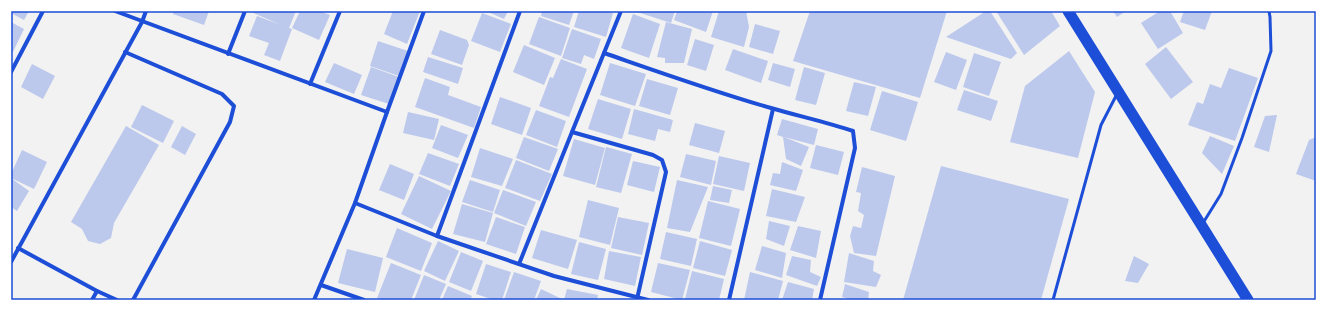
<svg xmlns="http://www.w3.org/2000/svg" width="1327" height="311" font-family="Merriweather,serif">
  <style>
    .building { fill: #bdc9ec }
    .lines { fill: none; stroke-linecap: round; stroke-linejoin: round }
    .service { stroke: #1d4ed8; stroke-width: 3 }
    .minor { stroke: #1d4ed8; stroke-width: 4 }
    .trunk { stroke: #1d4ed8; stroke-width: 11 }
    .neatline { fill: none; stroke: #1d4ed8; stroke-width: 1.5 }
  </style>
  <rect width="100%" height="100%" fill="#f2f2f2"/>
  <g class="building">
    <polygon points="11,11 29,11 24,20 11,13"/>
    <polygon points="174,11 209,11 204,25 173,14"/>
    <polygon points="249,11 296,11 289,28 292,29 280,61 264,55 269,43 249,36 257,16 281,25"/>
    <polygon points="300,11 319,11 330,15 319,40 292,28"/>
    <polygon points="393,11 420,11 407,44 384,34"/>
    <polygon points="486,11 508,11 504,19"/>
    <polygon points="542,11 574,11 569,25 541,16"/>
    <polygon points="579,11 606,11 613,13 606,37 574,27"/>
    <polygon points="634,11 675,11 671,23"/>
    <polygon points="677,11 713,11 706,32 674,20"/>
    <polygon points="719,11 746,11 749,27 744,47 711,37"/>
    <polygon points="810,11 947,11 920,98 793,61"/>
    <polygon points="986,11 990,11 1017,53 1011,59 946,37"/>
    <polygon points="996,11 1051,11 1060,26 1024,55"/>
    <polygon points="1113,11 1126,11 1117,17"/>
    <polygon points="1160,11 1170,11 1183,33 1158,49 1141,23"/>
    <polygon points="1184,11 1212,11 1205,30 1180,22"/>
    <polygon points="482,13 511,24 500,52 471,41"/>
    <polygon points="633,14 660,24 649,58 621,48"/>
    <polygon points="539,17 570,28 561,56 529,44"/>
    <polygon points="11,22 24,29 13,52 11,51"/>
    <polygon points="666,22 692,29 684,63 665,63 665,58 657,57"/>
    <polygon points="755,24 780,31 773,54 749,47"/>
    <polygon points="572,29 601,39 594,59 584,55 581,64 562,58"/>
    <polygon points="440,30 467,40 469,45 462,65 431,54"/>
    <polygon points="695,39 714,45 706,71 687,65"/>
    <polygon points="378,41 408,51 399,76 370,66"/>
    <polygon points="524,45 555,58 544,85 513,72"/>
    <polygon points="1166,47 1193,82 1171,99 1145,64"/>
    <polygon points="733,49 768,61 761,83 725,70"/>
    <polygon points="1069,51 1095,92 1078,158 1010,142 1025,86"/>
    <polygon points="946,52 967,60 956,90 934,82"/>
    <polygon points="974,53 1001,62 989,96 963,87"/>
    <polygon points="428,57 463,68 458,84 423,72"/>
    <polygon points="561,59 587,69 569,117 539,106 550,77 553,78"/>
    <polygon points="334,63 362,75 354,94 325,82"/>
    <polygon points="610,63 646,74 635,106 600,95"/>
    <polygon points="773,63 795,69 790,87 768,80"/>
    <polygon points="32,64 55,76 43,99 21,87"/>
    <polygon points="371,67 399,77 389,104 361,95"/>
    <polygon points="804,67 825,73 816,105 795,100"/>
    <polygon points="1229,68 1258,78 1235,141 1188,125 1197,102 1203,104 1210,84 1221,88"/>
    <polygon points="425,78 450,87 448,95 481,107 474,128 415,107"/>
    <polygon points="647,79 678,88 670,115 639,106"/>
    <polygon points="854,82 876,87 868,116 846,111"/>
    <polygon points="964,90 998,101 991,121 957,110"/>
    <polygon points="882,91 918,102 906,141 870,130"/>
    <polygon points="500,97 531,108 522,135 491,124"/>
    <polygon points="598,99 631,109 622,139 588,129"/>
    <polygon points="142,105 174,121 163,143 131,127"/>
    <polygon points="634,109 673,120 670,132 658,129 655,141 628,134"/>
    <polygon points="536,110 566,121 557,147 526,135"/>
    <polygon points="408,112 439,119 434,140 403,133"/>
    <polygon points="1277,115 1269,152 1254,147 1265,116"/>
    <polygon points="782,119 818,129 814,145 784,137 809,147 801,166 786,159 783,137 777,135"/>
    <polygon points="695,123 725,131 719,153 689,145"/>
    <polygon points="441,125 468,135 458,158 432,148"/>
    <polygon points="126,126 159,145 114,223 111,238 100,244 88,241 82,229 71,222"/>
    <polygon points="182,126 196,134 185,155 171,147"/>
    <polygon points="1210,136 1234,146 1222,174 1202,153"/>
    <polygon points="524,137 558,149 549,171 516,158"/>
    <polygon points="1316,137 1316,181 1296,174 1309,140"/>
    <polygon points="574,139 605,148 595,185 563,176"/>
    <polygon points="816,145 844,152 838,175 810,168"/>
    <polygon points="606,147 632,154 621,193 596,187"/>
    <polygon points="480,148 513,159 502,186 471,177"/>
    <polygon points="22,150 47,162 34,189 11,178 11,174"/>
    <polygon points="428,153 459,164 450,186 419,174"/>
    <polygon points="686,154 716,161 711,185 680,177"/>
    <polygon points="719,156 750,163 744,191 713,184"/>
    <polygon points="516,160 552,174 540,201 505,188"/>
    <polygon points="633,161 660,167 654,192 627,185"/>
    <polygon points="782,162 803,170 796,191 770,185 773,173 780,174"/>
    <polygon points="390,164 414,174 404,200 379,190"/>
    <polygon points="941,166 1069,199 1041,300 903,300"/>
    <polygon points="862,167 895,176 876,256 854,253 850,236 853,226 861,228 864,215 858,211 861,193 856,192"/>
    <polygon points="419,176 451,191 432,229 401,214"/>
    <polygon points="11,178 29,191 17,211 11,207"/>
    <polygon points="470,180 500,190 493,212 462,202"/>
    <polygon points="677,180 708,187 690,232 667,228"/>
    <polygon points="713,186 732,190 729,203 710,200"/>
    <polygon points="772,189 805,197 796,222 766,216"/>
    <polygon points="503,190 536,202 526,226 494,213"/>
    <polygon points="588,200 619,208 610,245 579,237"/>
    <polygon points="708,201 740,209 731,246 699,238"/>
    <polygon points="462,204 493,213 485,242 453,234"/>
    <polygon points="496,217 525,227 516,254 486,244"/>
    <polygon points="618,217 649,223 642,255 611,248"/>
    <polygon points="769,221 790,226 784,246 766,239"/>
    <polygon points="798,226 821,231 816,258 790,250"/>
    <polygon points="397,228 432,243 421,271 386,257"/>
    <polygon points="541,230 577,240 568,269 532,258"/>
    <polygon points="666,232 697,239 691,266 660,259"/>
    <polygon points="438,241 459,251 445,281 424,271"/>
    <polygon points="700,241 732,250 725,276 693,268"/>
    <polygon points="579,242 606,249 598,280 571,274"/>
    <polygon points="762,246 786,253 782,278 755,270"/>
    <polygon points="347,249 383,258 375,292 338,283"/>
    <polygon points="609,251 641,257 635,286 604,279"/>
    <polygon points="461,252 483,261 471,291 449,282"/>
    <polygon points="849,253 874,261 873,271 881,275 876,287 844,282"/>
    <polygon points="792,256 811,260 810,272 821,277 817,286 786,275"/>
    <polygon points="1134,256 1149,264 1138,283 1125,281"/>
    <polygon points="391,263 421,275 411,300 383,300 377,298"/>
    <polygon points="658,263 690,270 682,300 651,292"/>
    <polygon points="486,264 511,272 502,300 494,300 476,294"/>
    <polygon points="692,271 724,279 719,300 685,299"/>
    <polygon points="514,272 541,281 534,300 504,300"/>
    <polygon points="750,272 783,281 778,300 744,300"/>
    <polygon points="424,275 446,284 439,300 414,300"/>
    <polygon points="788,282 814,289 812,300 782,300"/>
    <polygon points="845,284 869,292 868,300 853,300 842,297"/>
    <polygon points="448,286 472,296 470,300 442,300"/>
    <polygon points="541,289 564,300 567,289 598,295 597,300 536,300"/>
  </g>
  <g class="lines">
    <g class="service">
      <polyline points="1203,223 1221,194 1242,138 1271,51 1270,17 1269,11"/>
      <polyline points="1053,300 1101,125 1117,94"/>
    </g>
    <g class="minor">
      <polyline points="115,11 387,112"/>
      <polyline points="125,52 222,94 234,106 230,122 133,300"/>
      <path d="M604,53C659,72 715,92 771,108C798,116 826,122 853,131L855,148L820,300"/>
      <polyline points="228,54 245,11"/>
      <polyline points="11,72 43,11"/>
      <polyline points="310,84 340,11"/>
      <polyline points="572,132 653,155 662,160 666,172 637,299"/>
      <polyline points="355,203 437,236 554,276 648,300"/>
      <polyline points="437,236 520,11"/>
      <polyline points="18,248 97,291 117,300"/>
      <polyline points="11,262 142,22 146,11"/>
      <polyline points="519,264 572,132 621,11"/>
      <polyline points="321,285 364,300"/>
      <polyline points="92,300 97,291"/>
      <polyline points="314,300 355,203 387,112 424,11"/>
      <polyline points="729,300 773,109"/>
    </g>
    <polyline class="trunk" points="1068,11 1248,300"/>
  </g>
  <rect width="1327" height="311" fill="none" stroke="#ffffff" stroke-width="24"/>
  <rect x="12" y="12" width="1303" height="287" class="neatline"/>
</svg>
